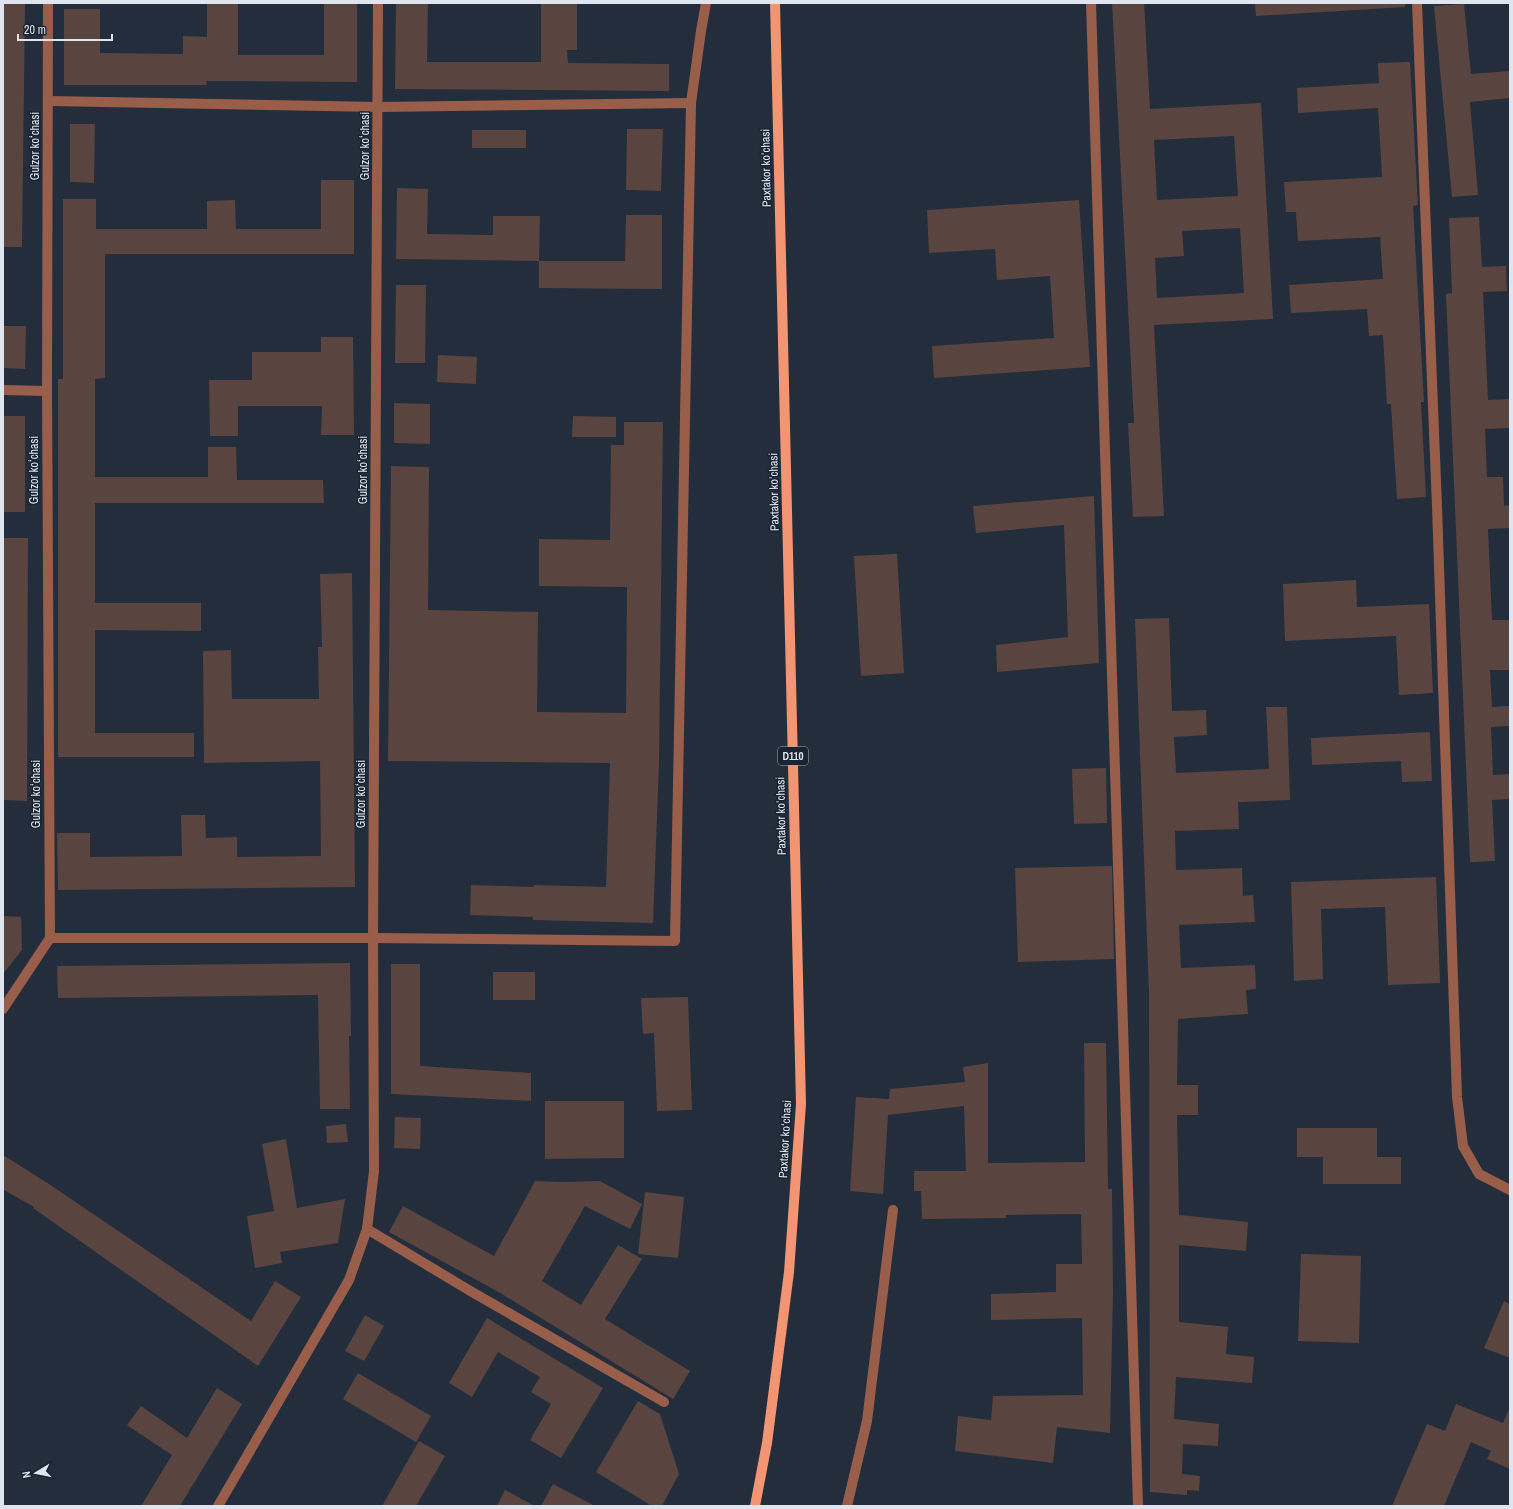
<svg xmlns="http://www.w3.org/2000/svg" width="1513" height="1509" font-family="'Archivo Narrow',sans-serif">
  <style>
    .building { fill: #594440; fill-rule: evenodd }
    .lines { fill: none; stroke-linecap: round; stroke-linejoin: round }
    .lane { stroke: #985e4a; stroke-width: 10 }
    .street { stroke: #985e4a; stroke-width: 10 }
    .primary { stroke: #f39473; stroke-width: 10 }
    .labels { text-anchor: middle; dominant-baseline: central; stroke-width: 3; stroke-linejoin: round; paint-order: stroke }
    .shield { fill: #192431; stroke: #a3abb5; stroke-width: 1 }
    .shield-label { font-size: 11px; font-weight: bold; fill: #dee5ee }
    .street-label { font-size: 12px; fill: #dee5ee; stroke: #192431 }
  </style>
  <rect width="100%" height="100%" fill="#232d3c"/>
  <g class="building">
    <polygon points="3,3 25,3 22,247 3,247"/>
    <polygon points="207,3 238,3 238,55 324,55 324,3 357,3 357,82 206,81 207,85 64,85 64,9 100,9 100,53 183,54 183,36 207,37"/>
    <polygon points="396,3 428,3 427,62 541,62 541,3 577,3 577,50 567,50 568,63 669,64 669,91 395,89"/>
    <path d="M1112,3H1144L1150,109L1261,103L1273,319L1154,325L1164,516L1133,517L1128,423H1134ZM1234,136L1238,196L1157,200L1154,140ZM1240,228L1244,293L1157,298L1155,258L1184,256L1182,231Z"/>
    <polygon points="1255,3 1405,3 1405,7 1256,16"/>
    <polygon points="1464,4 1471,74 1510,71 1510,98 1470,102 1478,195 1452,197 1434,6"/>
    <polygon points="1410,62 1418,205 1413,206 1424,402 1421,402 1426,497 1397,499 1391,404 1387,404 1383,335 1369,336 1367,309 1291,313 1289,285 1383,279 1380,237 1298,241 1296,212 1286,212 1284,182 1382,177 1378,108 1298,113 1297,88 1379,83 1378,63"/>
    <polygon points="70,124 95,124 94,183 70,182"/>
    <polygon points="627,129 663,129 661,191 626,190"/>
    <rect x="472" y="130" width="54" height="18"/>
    <polygon points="321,180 354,180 354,254 105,254 105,378 95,379 95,477 208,477 208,447 236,447 237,480 323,480 324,503 95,503 95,603 201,603 201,631 95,630 95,733 194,733 194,757 58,757 58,379 63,379 63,199 96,199 96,229 207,229 207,201 235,200 236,229 321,229"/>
    <polygon points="397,188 428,189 427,234 493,235 493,216 540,216 539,261 396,259"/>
    <polygon points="1079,200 1090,367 934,378 932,346 1054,338 1050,276 997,280 995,249 929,253 927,210"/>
    <polygon points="626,215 662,215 662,289 539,288 539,261 625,261"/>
    <polygon points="1479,217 1482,267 1506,266 1507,291 1483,292 1488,400 1510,399 1510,428 1485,429 1487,477 1503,477 1504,506 1510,505 1510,528 1488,529 1492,620 1510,620 1510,670 1490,670 1492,707 1509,706 1510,726 1491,727 1493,775 1510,774 1510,799 1492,800 1495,861 1470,862 1446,294 1452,293 1449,218"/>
    <polygon points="396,285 426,285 425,363 395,363"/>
    <polygon points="3,326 26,326 25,369 3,368"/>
    <polygon points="321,337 353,337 354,435 321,435 322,406 238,406 238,436 210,436 209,380 252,380 252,352 321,352"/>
    <polygon points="438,355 477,357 476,384 437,382"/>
    <polygon points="394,403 430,404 430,444 394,443"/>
    <rect x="3" y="416" width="22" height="96"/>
    <polygon points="573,416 616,417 616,437 572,437"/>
    <polygon points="624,422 663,422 659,764 653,923 533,920 533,917 470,915 471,885 534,887 534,885 606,887 610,763 388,761 391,466 429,467 428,610 538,612 537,712 626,713 627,587 539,586 539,539 610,540 611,445 624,445"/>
    <polygon points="1094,496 1099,663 997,672 996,645 1068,637 1064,525 976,533 973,506"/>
    <polygon points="3,538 28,538 27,801 3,800"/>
    <polygon points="897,554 904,673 861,676 854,556"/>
    <polygon points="352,573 355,887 58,890 57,833 90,833 90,857 182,856 181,815 205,815 206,838 237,837 237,857 321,856 320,761 204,763 203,651 231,650 232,699 319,699 318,647 322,647 320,574"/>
    <polygon points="1356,580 1357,607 1429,604 1433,693 1399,695 1396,636 1285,641 1283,584"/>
    <polygon points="1169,618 1172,711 1206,710 1207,735 1174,737 1176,773 1269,769 1266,707 1287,707 1290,800 1238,802 1239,829 1175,831 1176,870 1242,868 1243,896 1253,895 1255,922 1179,925 1181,968 1255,965 1256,989 1246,990 1248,1014 1178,1019 1177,1085 1198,1085 1198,1115 1177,1115 1179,1215 1248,1222 1246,1251 1179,1245 1179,1322 1228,1327 1226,1354 1254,1357 1252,1383 1176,1377 1174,1419 1219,1424 1218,1446 1183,1444 1182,1474 1200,1476 1199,1491 1187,1490 1187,1495 1150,1492 1149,993 1135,619"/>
    <polygon points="1430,732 1432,781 1402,782 1401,761 1312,765 1311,738"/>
    <polygon points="1106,768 1107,823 1074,824 1072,769"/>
    <polygon points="1112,866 1114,959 1018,962 1015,868"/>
    <polygon points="1436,877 1440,983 1388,985 1385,907 1321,909 1323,979 1294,981 1291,882"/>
    <polygon points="3,916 21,917 22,950 3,974"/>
    <polygon points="350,963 351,1036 349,1036 350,1109 320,1109 318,995 58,998 57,966"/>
    <polygon points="391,964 420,964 420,1066 531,1073 531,1101 391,1094"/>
    <rect x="493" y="972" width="42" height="28"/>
    <polygon points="688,997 692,1110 657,1111 654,1033 643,1034 641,998"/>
    <polygon points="1084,1043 1106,1043 1108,1189 1112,1189 1113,1292 1110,1433 1057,1427 1053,1463 955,1451 958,1416 991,1420 993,1396 1083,1395 1082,1318 991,1320 991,1294 1056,1292 1056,1264 1082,1264 1081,1214 1006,1215 1006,1218 922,1219 921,1191 914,1191 914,1171 966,1171 964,1106 888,1115 883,1194 850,1191 856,1097 889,1099 890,1089 965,1082 963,1067 988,1063 988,1163 1085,1162"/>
    <polygon points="545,1101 624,1101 624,1158 545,1159"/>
    <polygon points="395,1117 421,1118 420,1149 394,1148"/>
    <polygon points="346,1124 348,1142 327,1143 326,1126"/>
    <polygon points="1297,1128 1377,1128 1377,1157 1401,1157 1401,1184 1323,1184 1323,1157 1297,1157"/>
    <polygon points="286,1139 297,1208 345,1199 338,1243 280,1252 282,1263 255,1268 247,1216 274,1211 262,1144"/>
    <polygon points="3,1155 49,1184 251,1321 275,1281 301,1297 258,1366 33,1208 34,1207 4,1190 3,1191"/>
    <polygon points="535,1181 563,1182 600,1181 642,1204 630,1229 585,1206 542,1281 581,1305 618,1245 642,1259 605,1319 690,1371 673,1399 502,1294 389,1232 403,1206 494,1256"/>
    <polygon points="645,1192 684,1197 678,1258 638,1254"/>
    <polygon points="1301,1254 1361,1256 1359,1343 1298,1341"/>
    <polygon points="1504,1301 1510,1304 1510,1358 1484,1348"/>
    <polygon points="365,1315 384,1326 364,1361 345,1351"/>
    <polygon points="487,1318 603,1388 561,1458 530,1440 551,1404 531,1392 540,1377 498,1352 472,1397 449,1383"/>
    <polygon points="358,1373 431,1416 416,1442 343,1399"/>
    <polygon points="217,1388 242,1404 180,1506 141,1506 172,1455 127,1425 141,1406 187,1438"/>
    <polygon points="638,1401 660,1414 679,1474 662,1506 652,1506 596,1472"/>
    <polygon points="1456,1404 1503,1423 1510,1407 1510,1469 1487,1459 1491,1451 1471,1442 1444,1506 1392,1506 1427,1424 1445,1431"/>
    <polygon points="419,1441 445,1456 416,1506 382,1506"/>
    <polygon points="553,1484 595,1506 541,1506"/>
    <polygon points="505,1490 535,1506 497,1506"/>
  </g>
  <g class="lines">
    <g class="lane">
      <polyline points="1091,3 1138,1506"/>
      <polyline points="1417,3 1437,507 1457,1097 1463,1146 1479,1174 1510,1190"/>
      <polyline points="847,1506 867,1421 893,1210"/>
    </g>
    <g class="street">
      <polyline points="48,3 47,391 50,938"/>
      <polyline points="49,101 379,107 691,103"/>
      <polyline points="3,390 47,391"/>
      <polyline points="50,938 373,938 675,941 691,103 701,31 706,3"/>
      <polyline points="3,1009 50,938"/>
      <polyline points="367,1229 472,1292 664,1402"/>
      <polyline points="218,1506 349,1280 367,1229 374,1171 373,938 378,3"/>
    </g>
    <polyline class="primary" points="755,1506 767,1443 789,1272 801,1104 775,3"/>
  </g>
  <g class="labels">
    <rect class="shield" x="778" y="747" width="30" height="18" rx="3"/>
    <g class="shield-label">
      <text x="793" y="756">D110</text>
    </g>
    <g class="street-label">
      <text transform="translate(35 146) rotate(-90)">Gulzor koʻchasi</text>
      <text transform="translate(365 146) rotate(-90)">Gulzor koʻchasi</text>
      <text transform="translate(766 168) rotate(-91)">Paxtakor koʻchasi</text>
      <text transform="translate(34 470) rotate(-90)">Gulzor koʻchasi</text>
      <text transform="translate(363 470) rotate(-90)">Gulzor koʻchasi</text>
      <text transform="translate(774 492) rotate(-91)">Paxtakor koʻchasi</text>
      <text transform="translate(36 794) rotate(-90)">Gulzor koʻchasi</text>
      <text transform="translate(361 794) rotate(-90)">Gulzor koʻchasi</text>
      <text transform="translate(781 816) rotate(-91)">Paxtakor koʻchasi</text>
      <text transform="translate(785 1139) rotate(-87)">Paxtakor koʻchasi</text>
    </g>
  </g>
  <rect width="1513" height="1509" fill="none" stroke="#dee5ee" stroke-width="8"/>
  <g transform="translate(36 1473) rotate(260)" stroke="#192431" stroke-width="3" paint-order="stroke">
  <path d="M0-3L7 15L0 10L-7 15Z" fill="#dee5ee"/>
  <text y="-6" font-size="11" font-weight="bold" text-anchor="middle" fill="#dee5ee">N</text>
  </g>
  <path d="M18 34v6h94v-6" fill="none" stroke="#dee5ee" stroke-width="2"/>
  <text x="24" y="34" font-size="12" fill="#dee5ee" stroke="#192431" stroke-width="3" paint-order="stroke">20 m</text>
</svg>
